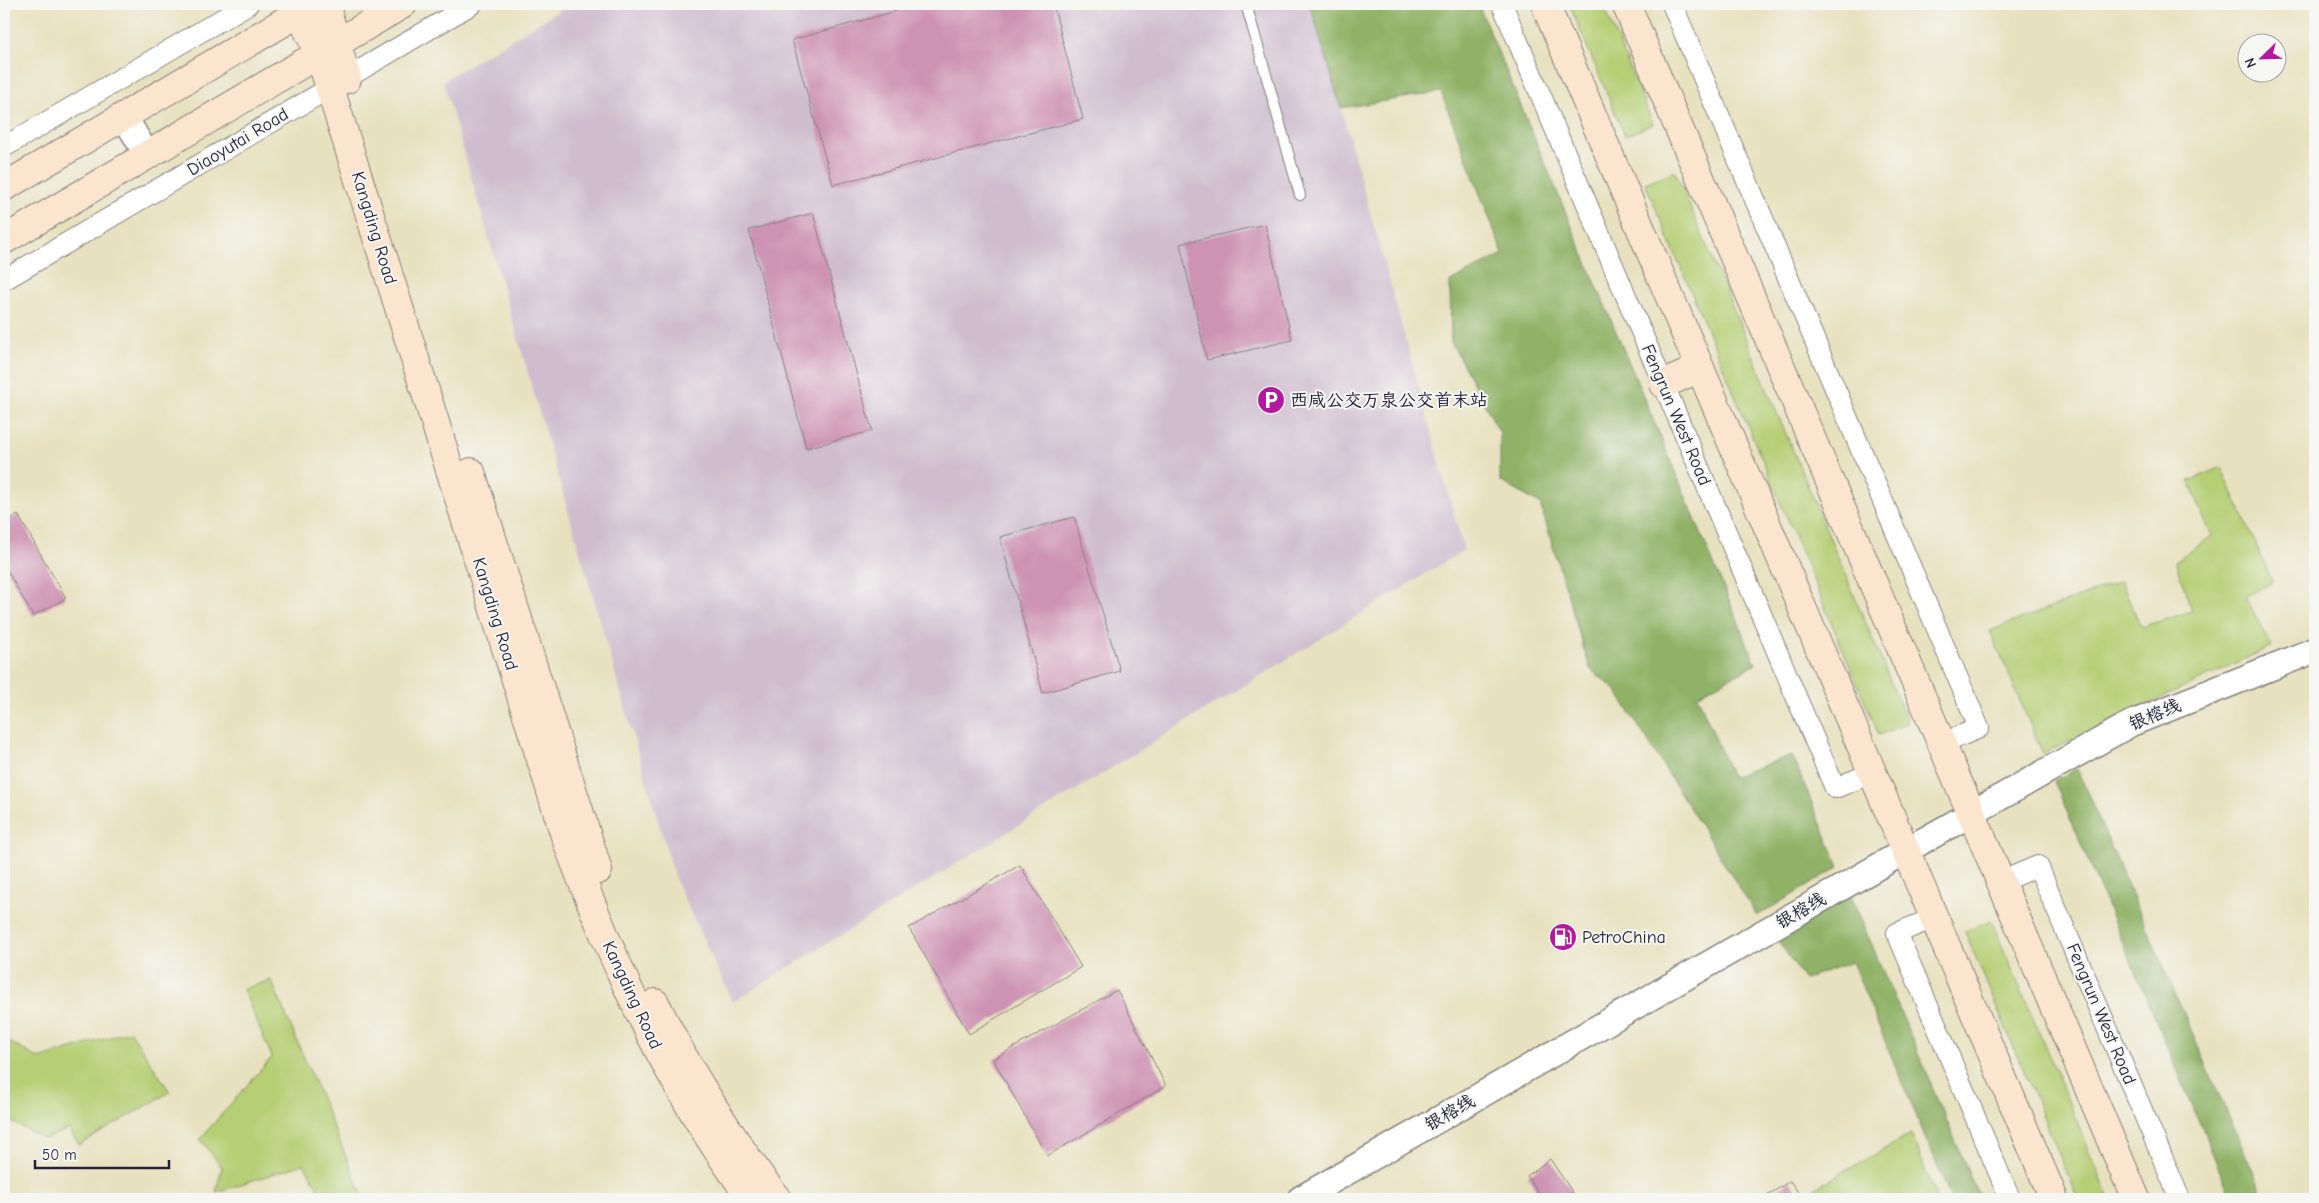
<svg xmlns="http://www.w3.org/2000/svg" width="2319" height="1203" font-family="'Comic Neue','LXGW WenKai TC',sans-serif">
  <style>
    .industrial { fill: #cfbdcf }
    .green { fill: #b5cf74; stroke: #6c7858 }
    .forest { fill: #90b266; stroke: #596a50 }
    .building { fill: #cd92b4 }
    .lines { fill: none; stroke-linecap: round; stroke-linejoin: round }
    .service-casing { stroke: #85827d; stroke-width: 12 }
    .minor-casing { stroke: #85827d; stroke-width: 22 }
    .tertiary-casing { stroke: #85827d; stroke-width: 28 }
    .secondary-casing { stroke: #85827d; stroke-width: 30 }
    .service { stroke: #fff; stroke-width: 10 }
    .minor { stroke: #fff; stroke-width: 20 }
    .tertiary { stroke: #fff; stroke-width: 25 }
    .secondary { stroke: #fbe5cf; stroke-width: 28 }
    .labels { text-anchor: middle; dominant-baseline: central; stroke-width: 4; stroke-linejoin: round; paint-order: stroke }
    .street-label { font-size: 18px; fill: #22223b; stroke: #f6f6f2 }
    .poi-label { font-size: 18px; fill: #22223b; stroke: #f6f6f2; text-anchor: start }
  </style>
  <rect width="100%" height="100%" fill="#f6f6f2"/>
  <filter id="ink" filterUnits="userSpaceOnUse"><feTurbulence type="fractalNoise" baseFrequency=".02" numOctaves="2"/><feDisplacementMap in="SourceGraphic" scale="10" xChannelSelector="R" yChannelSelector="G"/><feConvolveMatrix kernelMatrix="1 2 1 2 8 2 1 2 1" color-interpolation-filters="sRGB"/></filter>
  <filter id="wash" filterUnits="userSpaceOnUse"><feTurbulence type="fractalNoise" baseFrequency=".0096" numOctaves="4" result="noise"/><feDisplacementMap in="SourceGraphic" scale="20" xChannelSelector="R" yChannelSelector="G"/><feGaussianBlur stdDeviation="1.12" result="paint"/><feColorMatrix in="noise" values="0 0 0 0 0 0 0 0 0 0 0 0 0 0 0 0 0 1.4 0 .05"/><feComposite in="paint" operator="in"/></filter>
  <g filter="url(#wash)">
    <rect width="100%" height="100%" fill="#e8e1bf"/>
    <polygon class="industrial" points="570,4 1312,4 1464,550 733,1002 675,879 443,81"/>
    <g class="green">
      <polygon points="1569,4 1603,4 1653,124 1625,136"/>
      <polygon points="1675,171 1908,723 1879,735 1645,183"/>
      <polygon points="2221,467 2273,582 2245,597 2272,646 2043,754 1990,631 2121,581 2141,627 2192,611 2175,561 2212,536 2189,481"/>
      <polygon points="1991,920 2110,1199 2078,1199 1965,932"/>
      <polygon points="271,980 364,1199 325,1199 304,1164 216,1192 222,1167 200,1139 272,1057 243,989"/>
      <polygon points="130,1031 170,1092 79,1145 69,1129 45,1139 4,1118 4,1039 39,1059"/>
      <polygon points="1911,1134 1937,1199 1796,1199"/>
    </g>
    <g class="forest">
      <polygon points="1310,4 1478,4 1756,664 1697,695 1732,777 1792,755 1839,867 1757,916 1616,690 1590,669 1540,504 1500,481 1500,433 1451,342 1450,282 1503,254 1441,92 1341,108"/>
      <polygon points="2077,769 2265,1199 2232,1199 2054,781"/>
      <polygon points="1851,896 1980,1199 1951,1199 1852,962 1804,979 1777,939"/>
    </g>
    <g id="blocks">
      <g class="building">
        <polygon points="921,4 1053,4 1083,119 833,185 792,40"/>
        <polygon points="813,213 872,431 806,448 749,230"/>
        <polygon points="1265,224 1292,340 1207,360 1180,244"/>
        <polygon points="18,515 66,598 33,616 4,565 4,523"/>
        <polygon points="1074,517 1120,671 1043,693 1000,537"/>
        <polygon points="1020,865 1081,967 969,1034 909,928"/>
        <polygon points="1117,990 1166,1086 1047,1156 993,1059"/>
        <polygon points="1550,1159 1577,1199 1542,1199 1527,1176"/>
        <polygon points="1790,1181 1803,1199 1762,1199"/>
      </g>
    </g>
  </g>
  <g filter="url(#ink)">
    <use href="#blocks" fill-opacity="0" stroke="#85827d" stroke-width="1"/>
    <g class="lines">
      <g class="service-casing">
        <polyline id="service" points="1246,4 1300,195"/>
      </g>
      <g class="minor-casing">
        <g id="minor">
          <polyline points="1502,4 1835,788 1872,773"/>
          <polyline points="1672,4 1979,728 1941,744"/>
          <polyline points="4,147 248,4"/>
          <polyline points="4,280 472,4"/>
          <polyline points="2000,882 2038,866 2180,1199"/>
          <polyline points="1934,918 1897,933 2010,1199"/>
        </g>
      </g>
      <g class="tertiary-casing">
        <g id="tertiary">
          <polyline points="124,116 147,155"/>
          <polyline points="1300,1199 1905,851 2130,724 2315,650"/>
        </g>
      </g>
      <g class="secondary-casing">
        <g id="secondary">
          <path d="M295,4L319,53L565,836C613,964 669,1089 752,1199"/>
          <polyline points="325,4 347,79"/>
          <polyline points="1545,4 2054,1199"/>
          <polyline points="1626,4 2136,1199"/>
          <polyline points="4,187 314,4"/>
          <polyline points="4,240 403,4"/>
          <polyline points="1664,384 1700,368"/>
          <polyline points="471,472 598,870"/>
          <path d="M655,1003C689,1072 731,1138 777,1199"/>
        </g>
      </g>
      <use href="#service" class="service"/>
      <use href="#minor" class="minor"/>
      <use href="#tertiary" class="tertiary"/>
      <use href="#secondary" class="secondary"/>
    </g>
  </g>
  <defs>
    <g id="parking-disc" transform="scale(1.4375)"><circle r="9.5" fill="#b5179e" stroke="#f6f6f2"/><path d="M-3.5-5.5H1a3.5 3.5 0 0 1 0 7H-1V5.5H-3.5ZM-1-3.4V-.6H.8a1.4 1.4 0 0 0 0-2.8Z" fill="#fff"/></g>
    <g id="fuel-disc" transform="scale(1.4375)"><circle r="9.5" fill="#b5179e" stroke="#f6f6f2"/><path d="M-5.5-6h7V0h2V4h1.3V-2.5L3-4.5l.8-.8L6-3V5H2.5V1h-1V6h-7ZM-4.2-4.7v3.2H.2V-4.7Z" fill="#fff"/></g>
  </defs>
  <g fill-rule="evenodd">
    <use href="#parking-disc" x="1271" y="400"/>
    <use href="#fuel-disc" x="1563" y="937"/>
  </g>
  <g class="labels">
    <g class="street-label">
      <text transform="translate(238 142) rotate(-31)">Diaoyutai Road</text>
      <text transform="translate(374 228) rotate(73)">Kangding Road</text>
      <text transform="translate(1676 415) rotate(67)">Fengrun West Road</text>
      <text transform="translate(495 614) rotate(73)">Kangding Road</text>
      <text transform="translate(2155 715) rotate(-23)">银榕线</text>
      <text transform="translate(1801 911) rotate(-30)">银榕线</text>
      <text transform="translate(632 995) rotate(65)">Kangding Road</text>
      <text transform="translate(2101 1014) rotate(67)">Fengrun West Road</text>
      <text transform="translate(1450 1113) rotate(-30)">银榕线</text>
    </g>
    <g class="poi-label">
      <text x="1290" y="400">西咸公交万泉公交首末站</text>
      <text x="1582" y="937">PetroChina</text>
    </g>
  </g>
  <rect width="2319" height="1203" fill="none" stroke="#f6f6f2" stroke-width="20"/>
  <g transform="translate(2262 58) rotate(247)"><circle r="24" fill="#f6f6f2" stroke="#a1a1a9"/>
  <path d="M0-4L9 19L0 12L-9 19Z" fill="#b5179e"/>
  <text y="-8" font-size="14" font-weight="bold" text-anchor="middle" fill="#22223b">N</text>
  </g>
  <path d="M35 1160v8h134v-8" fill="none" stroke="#22223b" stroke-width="2.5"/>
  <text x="42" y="1160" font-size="15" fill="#22223b" stroke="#f6f6f2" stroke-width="4" paint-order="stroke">50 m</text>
</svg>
